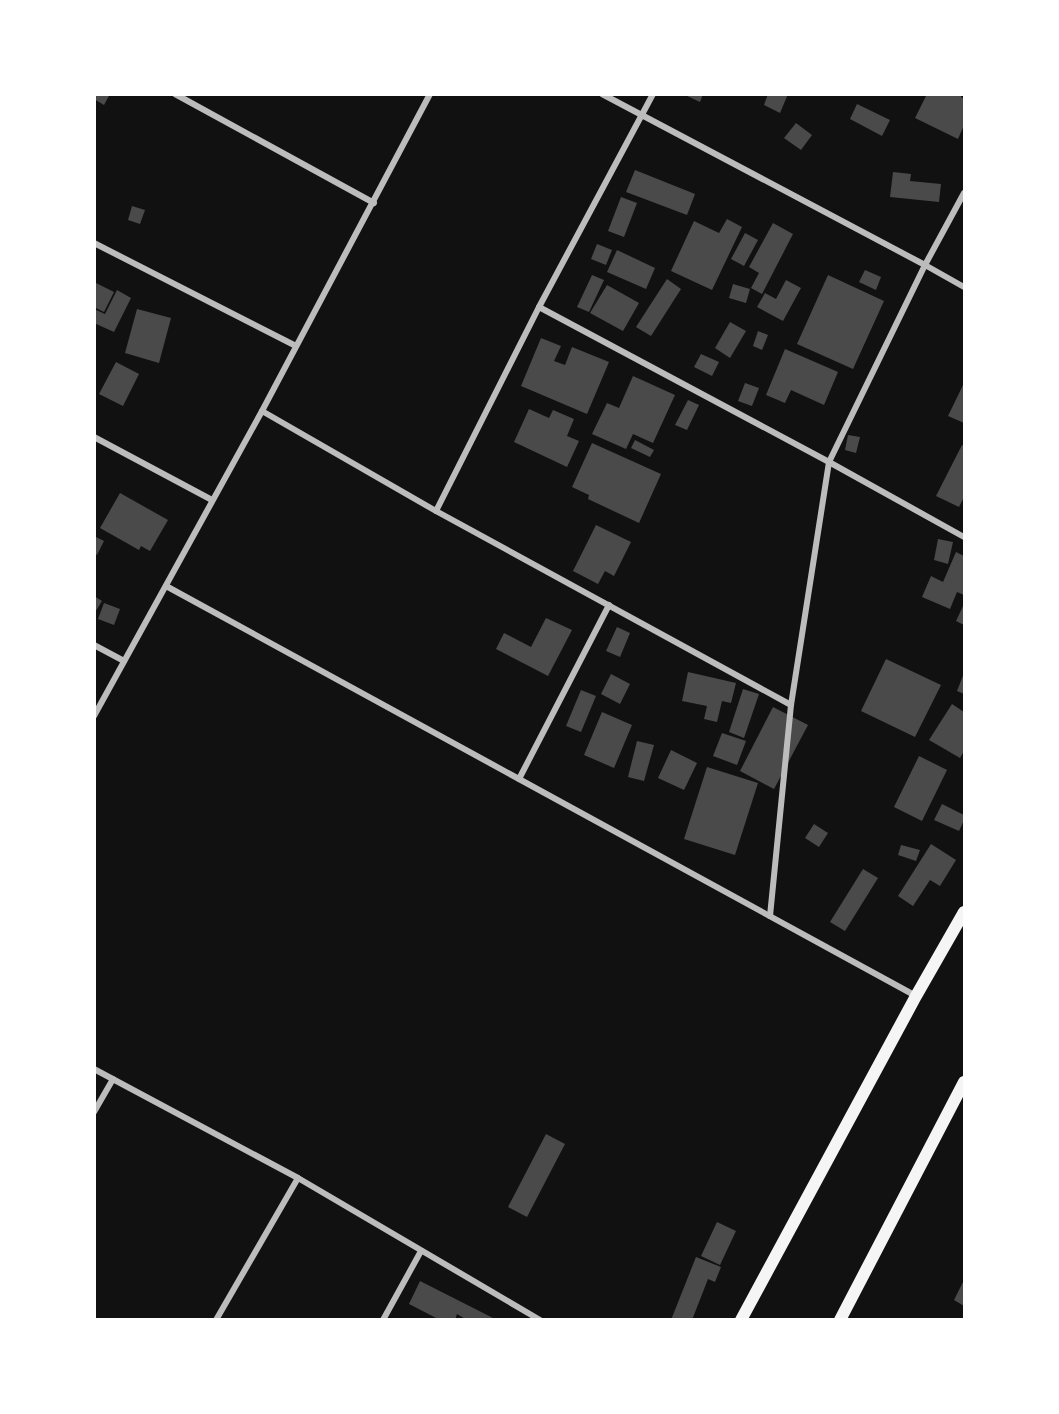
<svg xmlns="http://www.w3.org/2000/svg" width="1059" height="1414" font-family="'Roboto Serif',serif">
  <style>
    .building { fill: #4a4a4a }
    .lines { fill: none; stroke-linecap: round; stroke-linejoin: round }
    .minor { stroke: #bcbcbc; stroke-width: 6 }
    .secondary { stroke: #f5f5f5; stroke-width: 12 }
  </style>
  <rect width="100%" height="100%" fill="#111"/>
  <g class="building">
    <polygon points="94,94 110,94 104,105 94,99"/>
    <polygon points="683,94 703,94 700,102"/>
    <polygon points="768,94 788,94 780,113 764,105"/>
    <polygon points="927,94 962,94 961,97 964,99 964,125 958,139 915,118"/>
    <polygon points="857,104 890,120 882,136 850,119"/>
    <polygon points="796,123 812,135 801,150 784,138"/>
    <polygon points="635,170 695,194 687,215 626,192"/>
    <polygon points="893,172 911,174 910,181 941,184 939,202 890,197"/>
    <polygon points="621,197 637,203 624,237 608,231"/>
    <polygon points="132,206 145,210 140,224 128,220"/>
    <polygon points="727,219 742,227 712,290 671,271 694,221 719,233"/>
    <polygon points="773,223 793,234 762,294 751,288 759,273 749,267"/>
    <polygon points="745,233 758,240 744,266 731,259"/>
    <polygon points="597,244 612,250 606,265 591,259"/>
    <polygon points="617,250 655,268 646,289 607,272"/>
    <polygon points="865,270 881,277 876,290 859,282"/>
    <polygon points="592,275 604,280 589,312 577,307"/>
    <polygon points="828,275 884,301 853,369 797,344"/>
    <polygon points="667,279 681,289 651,336 636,327"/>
    <polygon points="786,280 801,288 783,321 757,307 765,293 776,299"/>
    <polygon points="94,282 114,292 104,312 94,307"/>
    <polygon points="733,284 750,289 746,303 729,298"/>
    <polygon points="607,285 639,303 623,331 590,313"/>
    <polygon points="117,290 131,298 114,332 94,323 94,309 105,314"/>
    <polygon points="137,309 171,318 159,363 125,353"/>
    <polygon points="730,322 746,331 730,358 715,348"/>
    <polygon points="758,331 768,335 762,350 753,346"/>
    <polygon points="541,338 561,346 554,361 565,365 572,347 609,362 587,414 521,386"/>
    <polygon points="785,349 838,372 824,405 791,390 785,403 766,395"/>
    <polygon points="701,354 719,362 712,376 694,367"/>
    <polygon points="116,362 139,374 123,406 99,394"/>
    <polygon points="633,376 675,395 653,443 633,434 626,449 592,434 607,403 619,408"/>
    <polygon points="745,383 759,388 752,406 738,401"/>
    <polygon points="964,383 964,423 948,416"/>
    <polygon points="688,400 699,405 687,430 675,425"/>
    <polygon points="529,409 549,418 553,410 574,419 567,436 579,441 567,467 514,442"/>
    <polygon points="848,435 860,437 856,453 845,450"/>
    <polygon points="635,440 654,450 650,457 631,448"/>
    <polygon points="592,443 661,474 639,523 588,499 589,495 572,487"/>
    <polygon points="962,445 964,446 964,497 959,507 936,496"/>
    <polygon points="120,493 168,520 150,551 141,546 139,550 100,528"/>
    <polygon points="596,525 631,542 614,576 605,571 598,584 573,571"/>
    <polygon points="94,536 104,541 97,555 94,553"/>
    <polygon points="938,539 953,542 948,564 934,560"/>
    <polygon points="956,552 964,556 964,595 957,592 950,609 922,597 931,576 943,582"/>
    <polygon points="94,596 102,601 94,614"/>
    <polygon points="104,603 120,609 114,625 98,619"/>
    <polygon points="964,604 964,625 956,621"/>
    <polygon points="546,618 572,630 548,676 496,649 504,633 531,647"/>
    <polygon points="617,627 630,633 620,657 606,651"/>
    <polygon points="886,659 941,685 915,737 861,711"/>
    <polygon points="688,672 736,683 731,703 722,701 717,722 704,719 707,706 682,701"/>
    <polygon points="964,673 964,694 957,691"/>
    <polygon points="611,674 630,684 620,704 601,694"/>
    <polygon points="743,689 759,694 744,738 729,732"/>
    <polygon points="581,690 596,696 581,732 566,726"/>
    <polygon points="952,704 964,712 964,751 960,758 929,740"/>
    <polygon points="773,707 808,725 774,789 740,771"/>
    <polygon points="602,712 632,725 614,768 584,755"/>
    <polygon points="722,733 746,741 737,765 713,756"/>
    <polygon points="637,741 654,745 644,781 628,777"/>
    <polygon points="671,750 697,763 684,790 658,778"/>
    <polygon points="919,756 947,770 922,821 894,807"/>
    <polygon points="707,767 758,783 735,855 684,839"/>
    <polygon points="942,804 964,815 964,820 959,831 934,820"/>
    <polygon points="814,824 828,833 819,847 805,838"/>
    <polygon points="931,844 956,860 940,886 930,880 913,906 898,896"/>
    <polygon points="901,845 920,850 916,861 898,855"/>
    <polygon points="863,869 878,878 845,931 830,922"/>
    <polygon points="546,1134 565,1144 527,1217 508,1207"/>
    <polygon points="717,1222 736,1231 720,1265 701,1256"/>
    <polygon points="696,1257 721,1267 715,1282 708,1279 692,1320 671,1320"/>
    <polygon points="964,1280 964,1306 954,1300"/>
    <polygon points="420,1281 497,1320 467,1320 457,1314 455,1320 440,1320 409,1304"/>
  </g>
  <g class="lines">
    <g class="minor">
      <polyline points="175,94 374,203"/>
      <polyline points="602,94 925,265 964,287"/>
      <polyline points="94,243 296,346"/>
      <polyline points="539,307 829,462 964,537"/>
      <polyline points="262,411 436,511 791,705"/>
      <polyline points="94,437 212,500"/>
      <polyline points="436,511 539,307 653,94"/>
      <polyline points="166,586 916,996"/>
      <polyline points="94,645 124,661"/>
      <polyline points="94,716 262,411 430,94"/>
      <polyline points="519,779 609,605"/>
      <polyline points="770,916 791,705 829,462 925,265 964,193"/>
      <polyline points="94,1069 298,1178 540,1320"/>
      <polyline points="94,1112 113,1079"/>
      <polyline points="216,1320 298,1178"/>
      <polyline points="383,1320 421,1251"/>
    </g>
    <g class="secondary">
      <polyline points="741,1320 916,996 964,912"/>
      <polyline points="840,1320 964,1082"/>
    </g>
  </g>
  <rect width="1059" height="1414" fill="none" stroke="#ffffff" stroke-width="192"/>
</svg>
